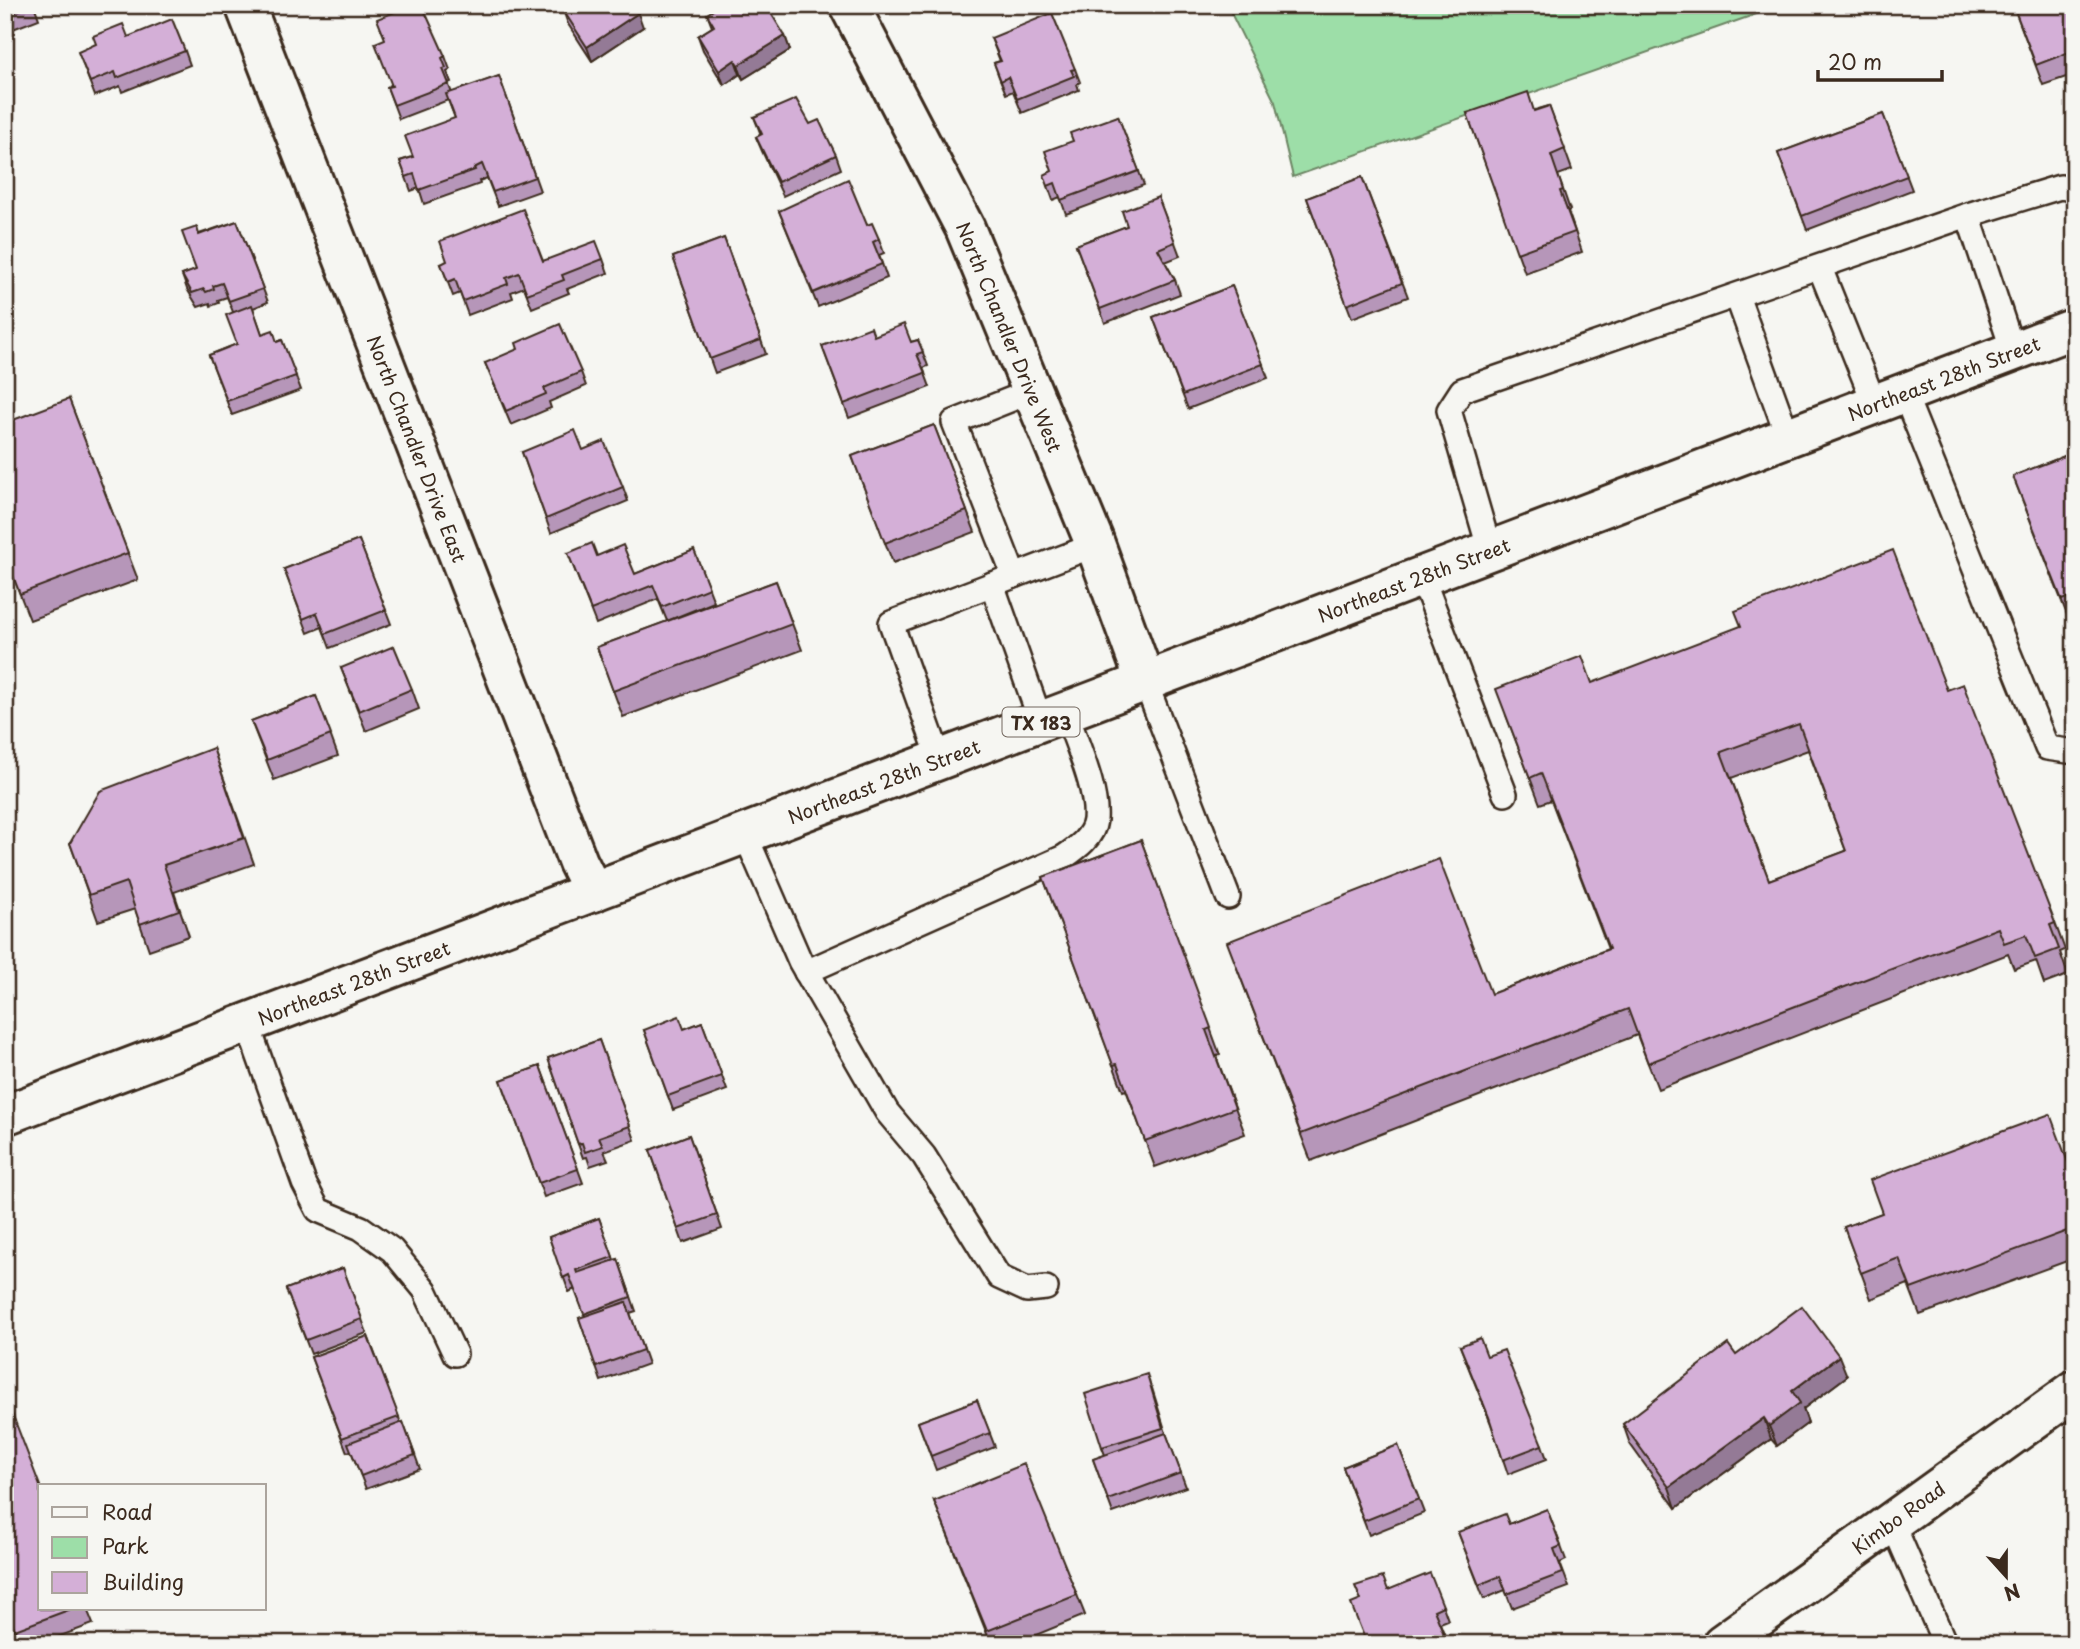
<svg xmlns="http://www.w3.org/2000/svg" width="2080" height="1649" font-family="'Playpen Sans',sans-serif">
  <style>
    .green { fill: #9ddea8; stroke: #6c8463; stroke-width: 2 }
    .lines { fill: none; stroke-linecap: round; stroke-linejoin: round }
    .service-casing { stroke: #3b2a1e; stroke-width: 28 }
    .minor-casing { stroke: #3b2a1e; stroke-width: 44 }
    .primary-casing { stroke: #3b2a1e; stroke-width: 44 }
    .service { stroke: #f6f6f2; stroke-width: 23 }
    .minor { stroke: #f6f6f2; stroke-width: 38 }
    .primary { stroke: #f6f6f2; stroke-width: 38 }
    .wall { fill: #b696b9; stroke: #3b2a1e; stroke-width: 2; fill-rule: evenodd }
    .shaded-wall { fill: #947a96; stroke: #3b2a1e; stroke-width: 2 }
    .building { fill: #d4afd7; stroke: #3b2a1e; stroke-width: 2; fill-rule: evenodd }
    .labels { text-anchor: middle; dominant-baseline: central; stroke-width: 7; stroke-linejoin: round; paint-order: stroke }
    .shield { fill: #f6f6f2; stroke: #73675e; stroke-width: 2 }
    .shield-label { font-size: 18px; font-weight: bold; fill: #3b2a1e }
    .street-label { font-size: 19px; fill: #3b2a1e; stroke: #f6f6f2 }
  </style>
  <rect width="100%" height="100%" fill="#f6f6f2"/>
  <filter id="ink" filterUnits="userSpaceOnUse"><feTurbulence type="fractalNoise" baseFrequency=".0143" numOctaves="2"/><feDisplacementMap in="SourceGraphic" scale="14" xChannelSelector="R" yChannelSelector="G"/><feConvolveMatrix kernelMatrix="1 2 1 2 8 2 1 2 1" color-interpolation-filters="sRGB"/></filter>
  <g filter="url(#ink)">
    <polygon class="green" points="1227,5 1782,5 1293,177 1275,102"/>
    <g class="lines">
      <g class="service-casing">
        <g id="service">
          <polyline points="1968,215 2060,187 2075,189"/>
          <polyline points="1820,268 1875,405"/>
          <polyline points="1737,296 1788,437"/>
          <polyline points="1904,393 2047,748 2075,752"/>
          <polyline points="1490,551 1449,410 1462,390 1968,215 2013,351"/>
          <polyline points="1014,576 954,422 1032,391"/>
          <polyline points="1422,577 1505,794"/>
          <polyline points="992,584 1041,722"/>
          <polyline points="1145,681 1228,897"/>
          <polyline points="940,760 891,623 1095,545"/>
          <polyline points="745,834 800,961 887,1112 924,1156 999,1277 1027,1290 1046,1288"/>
          <path d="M806,972L1064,857C1077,848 1093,837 1095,820C1098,789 1075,741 1066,712"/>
          <polyline points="247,1023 304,1183 318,1210 361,1228 392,1250 425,1290 455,1354"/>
          <polyline points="1892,1522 1945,1644"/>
        </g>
      </g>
      <g class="minor-casing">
        <g id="minor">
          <path id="s1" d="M245,5L578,862L593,892"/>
          <path id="s2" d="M849,5L965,228L1094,541L1145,681"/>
          <path id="s3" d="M1722,1644L2075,1390"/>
        </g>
      </g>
      <g class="primary-casing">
        <g id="primary">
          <path id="s4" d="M5,1115L2075,328"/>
        </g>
      </g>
      <use href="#service" class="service"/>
      <use href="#minor" class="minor"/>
      <use href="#primary" class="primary"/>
    </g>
    <g class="wall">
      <polygon points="5,5 34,5 39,19 5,32"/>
      <polygon points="2013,5 2075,5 2075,74 2043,85"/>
      <polygon points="730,8 785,36 790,50 743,79 740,74 724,85 703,50 698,36 712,27 707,14"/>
      <polygon points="563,10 643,27 592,61 568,24"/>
      <polygon points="128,37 185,51 190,65 122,92 120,86 95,96 83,65"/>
      <polygon points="991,38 1075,69 1080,82 1077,84 1079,90 1022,113 1013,91 1006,94 999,77 994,63 1000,61"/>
      <polygon points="445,56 450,70 447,72 451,82 448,83 452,93 499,76 540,191 498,206 487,178 479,181 480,184 424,204 419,188 411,191 400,161 413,157 455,118 448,100 399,119 387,87"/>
      <polygon points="1549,106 1572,170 1558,175 1570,210 1568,211 1582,252 1525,273 1467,113 1535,110"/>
      <polygon points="1883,114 1912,190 1807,230 1778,153"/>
      <polygon points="1118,116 1144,185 1066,214 1060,197 1053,200 1048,186 1052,171 1073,141"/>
      <polygon points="754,117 810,124 836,155 841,169 783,196 762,151 756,137 761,135"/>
      <polygon points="1362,177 1408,297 1352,318 1307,198"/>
      <polygon points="1158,197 1180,256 1165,262 1175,280 1180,294 1105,323 1076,245 1127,226"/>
      <polygon points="779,211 867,225 879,239 884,253 879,255 887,278 818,307"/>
      <polygon points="237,221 268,302 253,308 262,334 277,342 282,340 301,390 232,415 209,355 237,344 233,312 227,297 218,300 219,303 211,306 210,303 198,307 187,289 182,275 196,270 199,234"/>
      <polygon points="724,238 766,354 715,373 673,257"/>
      <polygon points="603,259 608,273 567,289 569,293 532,308 524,287 511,292 513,298 468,315 460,293 453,296 441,264"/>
      <polygon points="1232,286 1268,378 1188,409 1153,317"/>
      <polygon points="874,336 911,342 918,340 928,366 923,368 930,387 849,418 822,346"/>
      <polygon points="485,363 581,372 586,386 549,402 551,408 511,425"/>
      <polygon points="69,399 138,580 30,620 5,556"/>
      <polygon points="934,425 975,532 893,563 852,456"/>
      <polygon points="583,450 623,487 628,501 551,533 522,452"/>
      <polygon points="2075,452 2075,618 2069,620 2013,476"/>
      <polygon points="359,540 391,624 330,648 322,627 308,633 284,569"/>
      <polygon points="694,550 714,602 667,621 658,599 596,624 568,553 597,556 635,574"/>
      <polygon points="776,581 802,650 623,717 597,647"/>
      <polygon points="341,668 412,689 419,709 366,731"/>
      <path d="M1592,683L1947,690L2055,923L2065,950L2060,952L2068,975L2044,984L2036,961L2014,969L2008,954L1658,1089L1637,1035L1311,1161L1237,968L1491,994L1608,949L1551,800L1540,804L1506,715ZM1808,750L1846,851L1769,880L1731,778Z"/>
      <polygon points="316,696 338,756 274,780 251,721"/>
      <polygon points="213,748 254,864 174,892 189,936 149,950 135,909 98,921 70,843"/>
      <polygon points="1141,840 1220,1055 1216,1056 1245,1134 1155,1167 1126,1090 1123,1091 1043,877"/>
      <polygon points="702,1022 727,1090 673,1110 644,1030 684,1029"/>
      <polygon points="599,1040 635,1140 604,1151 608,1160 590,1166 587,1157 583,1158 548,1058"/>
      <polygon points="540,1066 583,1183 544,1197 501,1080"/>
      <polygon points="689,1135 722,1229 683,1243 650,1150"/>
      <polygon points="2075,1181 2075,1258 1920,1315 1908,1284 1871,1299 1844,1227 1882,1213"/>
      <polygon points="599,1218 614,1260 618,1259 636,1311 630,1313 648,1364 601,1381 579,1318 585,1316 575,1289 569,1292 549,1237"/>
      <polygon points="343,1268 367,1333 311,1354 286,1289"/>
      <polygon points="368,1336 401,1423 403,1422 420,1469 366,1489 351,1451 347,1452 311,1357"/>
      <polygon points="1460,1346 1487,1356 1542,1445 1547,1459 1508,1474 1491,1424"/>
      <polygon points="1736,1355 1847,1376 1803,1409 1808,1423 1777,1446 1771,1439 1676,1508 1630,1444 1623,1424"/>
      <polygon points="1152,1388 1166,1433 1186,1487 1113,1513 1093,1459 1105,1455 1102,1447"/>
      <polygon points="5,1395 40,1609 87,1609 93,1624 39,1644 20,1644 5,1608"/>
      <polygon points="977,1400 995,1447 936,1470 918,1422"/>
      <polygon points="1398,1445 1424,1513 1369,1535 1343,1467"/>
      <polygon points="934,1501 1077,1595 1085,1615 1014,1644 991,1644"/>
      <polygon points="1547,1509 1566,1560 1560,1563 1569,1587 1512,1608 1505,1590 1484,1599 1458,1532 1509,1524"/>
      <polygon points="1388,1590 1443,1606 1448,1620 1440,1623 1448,1644 1366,1644"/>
    </g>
    <g class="shaded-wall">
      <polygon points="638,13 643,27 592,61 587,47"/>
      <polygon points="785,36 790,50 743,79 738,65"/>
      <polygon points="735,60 740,74 724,85 719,71"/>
      <polygon points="1839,1356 1847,1376 1803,1409 1808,1423 1777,1446 1769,1426 1792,1391"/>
      <polygon points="1764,1418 1771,1439 1676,1508 1669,1487"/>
    </g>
    <g class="building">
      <polygon points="5,5 32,5 5,16"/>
      <polygon points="412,5 422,5 445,56 442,58 446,68 443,69 449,84 394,105 387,87 392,86 375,43 385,39 377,19"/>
      <polygon points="569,5 632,5 638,13 587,47 563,10"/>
      <polygon points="721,5 729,5 730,8 734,5 766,5 785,36 738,65 735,60 719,71 698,36 714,26 707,14"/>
      <polygon points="2013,5 2075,5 2075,50 2036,65"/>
      <polygon points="1052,13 1075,69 1071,70 1074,76 1017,99 1008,77 1001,81 994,63 1001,61 991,38"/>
      <polygon points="172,19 185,51 117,78 115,72 90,82 78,52 96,44 93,36 123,24 128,37"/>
      <polygon points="499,76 535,177 493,192 482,164 474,168 475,170 419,190 414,174 406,177 400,161 413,157 405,136 455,118 446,94"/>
      <polygon points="1528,92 1534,111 1549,106 1565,149 1551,155 1563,190 1560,191 1575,232 1517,253 1467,113"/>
      <polygon points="796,99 810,124 819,120 836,155 778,182 756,137 762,134 754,117"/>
      <polygon points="1883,114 1907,176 1802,216 1778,153"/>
      <polygon points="1118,116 1139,171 1061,200 1055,183 1048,186 1044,175 1052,171 1045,151 1073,141 1070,133"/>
      <polygon points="1362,177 1402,283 1347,305 1307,198"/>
      <polygon points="848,179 867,225 872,223 879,239 873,242 882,264 813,293 779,211"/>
      <polygon points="1158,197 1175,242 1158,249 1175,280 1100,309 1076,245 1127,226 1122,211"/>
      <polygon points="523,209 543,261 596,241 603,259 562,275 564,280 527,294 519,273 506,278 508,284 463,301 455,279 448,282 441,264 447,261 440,241"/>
      <polygon points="237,221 263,289 229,301 222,283 213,286 214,289 206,292 204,289 192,293 182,275 196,270 182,232 197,227 199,235"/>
      <polygon points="724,238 761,340 710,359 673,257"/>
      <polygon points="1232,286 1263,364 1183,395 1153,317"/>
      <polygon points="252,305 262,334 273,330 277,342 282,340 296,376 227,401 209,355 237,344 226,315"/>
      <polygon points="560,324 581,372 544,388 546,394 506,411 485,363 518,349 516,343"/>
      <polygon points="904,324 911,342 918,340 923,352 917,354 925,373 844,404 822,346 871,327 874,336"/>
      <polygon points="69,399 128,553 20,594 5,555 5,423"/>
      <polygon points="934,425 967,511 885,543 852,456"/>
      <polygon points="575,430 583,450 604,441 623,487 546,519 522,452"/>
      <polygon points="2075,452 2075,595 2062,600 2013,476"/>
      <polygon points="359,540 386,610 325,634 317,613 303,619 284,569"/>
      <polygon points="592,543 597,556 623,545 635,574 694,550 709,588 662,607 653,585 591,610 568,553"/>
      <path d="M1893,550L1947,690L1963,684L2055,923L2050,925L2059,949L2035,958L2026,935L2004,943L1998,928L1648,1063L1628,1009L1301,1134L1227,942L1439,859L1491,994L1609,949L1541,773L1530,778L1496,689L1582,656L1592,683L1741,626L1735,611ZM1799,724L1846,851L1769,880L1721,752Z"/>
      <polygon points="776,581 792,624 613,691 597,647"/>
      <polygon points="394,646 412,689 359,711 341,668"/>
      <polygon points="316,696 331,735 267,760 251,721"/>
      <polygon points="213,748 244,838 164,865 179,910 140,924 126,882 89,895 70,843 100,791"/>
      <polygon points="1141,840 1211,1028 1206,1030 1235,1108 1145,1141 1117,1064 1113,1065 1043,877"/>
      <polygon points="679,1016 684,1029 702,1022 722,1076 668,1096 644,1030"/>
      <polygon points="599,1040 630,1126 599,1137 603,1146 585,1152 582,1143 578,1144 548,1058"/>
      <polygon points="540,1066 578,1169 539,1183 501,1080"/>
      <polygon points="2050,1114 2075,1181 2075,1228 1911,1289 1899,1258 1861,1273 1844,1227 1882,1213 1870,1180"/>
      <polygon points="689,1135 717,1215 678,1229 650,1150"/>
      <polygon points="599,1218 613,1257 576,1270 577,1273 618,1259 631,1297 584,1314 569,1275 563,1278 549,1237"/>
      <polygon points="343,1268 362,1319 306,1340 286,1289"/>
      <polygon points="626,1302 643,1350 596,1367 579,1318"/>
      <polygon points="1802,1306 1839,1356 1792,1391 1800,1403 1769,1426 1764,1418 1669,1487 1623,1424 1728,1344 1736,1355"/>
      <polygon points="368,1336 399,1417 342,1438 311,1357"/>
      <polygon points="1480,1338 1487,1356 1504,1350 1542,1445 1503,1460 1489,1417 1460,1346"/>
      <polygon points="1147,1374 1163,1428 1102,1447 1085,1394"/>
      <polygon points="5,1395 40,1486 40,1609 71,1609 15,1630 5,1606"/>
      <polygon points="977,1400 990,1433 931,1456 918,1422"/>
      <polygon points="403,1422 415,1455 361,1476 348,1443"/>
      <polygon points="1166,1433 1181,1473 1108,1500 1093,1459"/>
      <polygon points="1398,1445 1419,1499 1364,1521 1343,1467"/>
      <polygon points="1024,1464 1077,1595 987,1631 934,1501"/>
      <polygon points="1547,1509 1561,1546 1554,1549 1563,1573 1507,1594 1500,1576 1479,1585 1458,1532 1505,1514 1509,1524"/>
      <polygon points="1430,1573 1443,1606 1434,1610 1446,1639 1433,1644 1367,1644 1351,1604 1361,1600 1355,1586 1383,1577 1388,1590"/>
    </g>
  </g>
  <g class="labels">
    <rect class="shield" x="1002.5" y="707.5" width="77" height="29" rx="5"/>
    <g class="shield-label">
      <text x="1041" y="722">TX 183</text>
    </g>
    <g class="street-label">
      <text stroke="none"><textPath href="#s2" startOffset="369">North Chandler Drive West</textPath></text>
      <text stroke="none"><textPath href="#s4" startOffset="2074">Northeast 28th Street</textPath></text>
      <text stroke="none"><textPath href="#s1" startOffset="476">North Chandler Drive East</textPath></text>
      <text stroke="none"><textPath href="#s4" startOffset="1507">Northeast 28th Street</textPath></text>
      <text stroke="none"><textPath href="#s4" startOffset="940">Northeast 28th Street</textPath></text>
      <text stroke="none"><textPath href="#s4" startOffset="373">Northeast 28th Street</textPath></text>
      <text stroke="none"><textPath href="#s3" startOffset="217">Kimbo Road</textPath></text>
    </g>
  </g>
  <rect width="2080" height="1649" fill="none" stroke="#f6f6f2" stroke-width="28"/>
  <rect x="14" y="14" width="2052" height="1621" fill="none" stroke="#3b2a1e" stroke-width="2.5" filter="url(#ink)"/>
  <rect x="38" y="1484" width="228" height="126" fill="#f6f6f2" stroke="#aba49d" stroke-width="2"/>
  <rect x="52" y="1507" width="35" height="10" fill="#f6f6f2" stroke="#aba49d" stroke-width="2"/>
  <text x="102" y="1520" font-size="21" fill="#3b2a1e">Road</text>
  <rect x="52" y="1537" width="35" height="21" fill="#9ddea8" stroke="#aba49d" stroke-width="2"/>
  <text x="102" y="1554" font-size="21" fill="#3b2a1e">Park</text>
  <rect x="52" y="1572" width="35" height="21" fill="#d4afd7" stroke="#aba49d" stroke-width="2"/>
  <text x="102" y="1590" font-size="21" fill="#3b2a1e">Building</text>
  <g transform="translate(2006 1576) rotate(159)" stroke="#f6f6f2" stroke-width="5" paint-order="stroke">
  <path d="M0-5L12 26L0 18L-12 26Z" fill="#3b2a1e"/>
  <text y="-10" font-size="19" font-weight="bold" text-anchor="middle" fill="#3b2a1e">N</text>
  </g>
  <path d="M1818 70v10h124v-10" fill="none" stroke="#3b2a1e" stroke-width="3.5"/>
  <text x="1828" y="70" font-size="21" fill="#3b2a1e" stroke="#f6f6f2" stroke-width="5" paint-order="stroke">20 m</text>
</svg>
